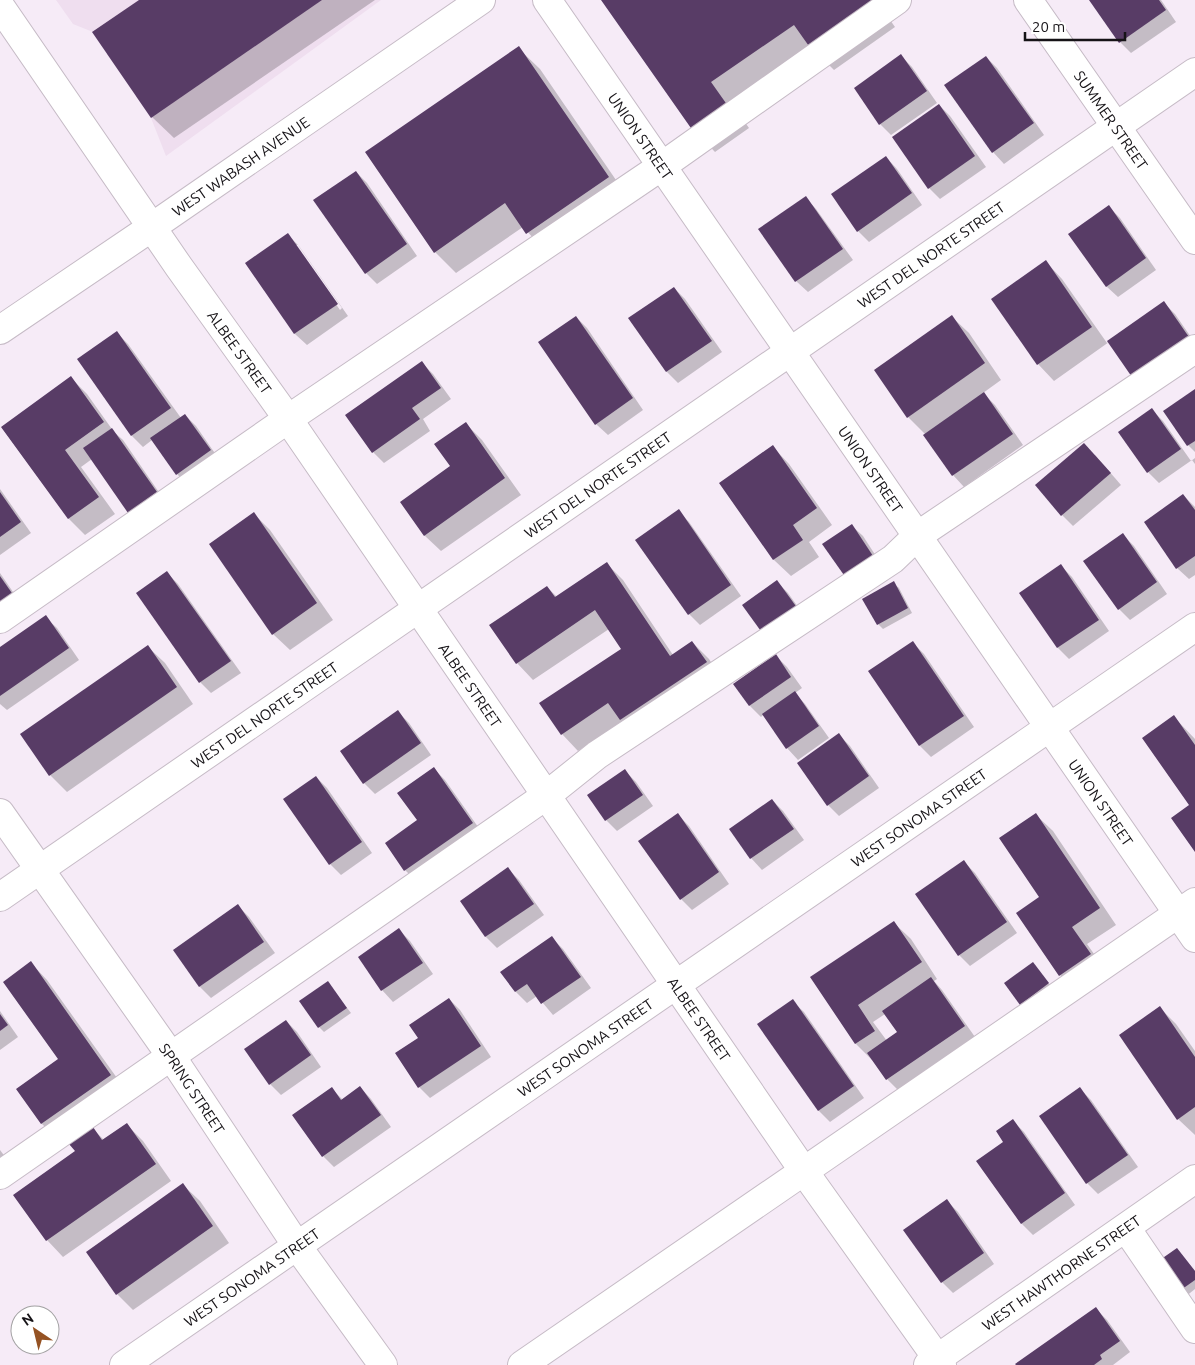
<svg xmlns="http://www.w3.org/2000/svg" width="1195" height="1365" font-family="Ubuntu,sans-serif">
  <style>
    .built { fill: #efdeef }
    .shadow { fill: #0003; fill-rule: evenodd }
    .building { fill: #583c66 }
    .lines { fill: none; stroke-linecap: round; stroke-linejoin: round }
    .minor-casing { stroke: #c6bbc6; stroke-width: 30 }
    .major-casing { stroke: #c6bbc6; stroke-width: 30 }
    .minor { stroke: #fff; stroke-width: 28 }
    .major { stroke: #fff; stroke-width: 28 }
    .labels { text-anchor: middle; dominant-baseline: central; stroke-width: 5; stroke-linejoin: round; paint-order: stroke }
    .street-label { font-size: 15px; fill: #161317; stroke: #fff }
  </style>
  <rect width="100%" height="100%" fill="#f6ebf7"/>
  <polygon class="built" points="56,0 381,0 166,156 151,118 93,32 73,24"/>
  <g class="shadow">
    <polygon points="141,0 375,0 174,138 152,117"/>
    <polygon points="604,0 876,0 895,27 834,70 812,48 732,104 749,128 715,152 694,130"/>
    <polygon points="1090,0 1161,0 1176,22 1131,53 1120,42"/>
    <polygon points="518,48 540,69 629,199 549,255 523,227 456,273 435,252"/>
    <polygon points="901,56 912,67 937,103 891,135 880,124"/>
    <polygon points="986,57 997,68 1044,135 1004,164 993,152"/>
    <polygon points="939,105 950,116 986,167 940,199 929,188"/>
    <polygon points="886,157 897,169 922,205 869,242 858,231"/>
    <polygon points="356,172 367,183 417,256 377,284 366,273"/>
    <polygon points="805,197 816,209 853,260 808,292 796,281"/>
    <polygon points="1109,207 1120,218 1156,270 1118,297 1106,286"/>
    <path d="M288,235L299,246L348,316L307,345L295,334L246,264ZM295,245H298L342,308L340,310Z"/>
    <polygon points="1046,262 1062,279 1107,343 1164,303 1175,314 1195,343 1109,342 1054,381 1038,364"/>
    <polygon points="674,288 685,299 722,352 678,383 667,372 630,319"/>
    <polygon points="576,317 587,328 643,410 608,435 596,424"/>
    <polygon points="952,317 969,333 1001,380 983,393 995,405 1023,445 964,487 953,475 926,435 908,417"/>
    <polygon points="117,333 128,344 181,418 185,415 196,426 221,462 188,485 177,474 152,440 143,447 132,436"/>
    <polygon points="422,363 433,374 451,399 423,419 430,431 384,463 373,452"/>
    <polygon points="71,378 87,394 114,432 123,440 167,504 140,523 129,512 92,459 81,467 115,514 85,535 69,519 2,428"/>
    <polygon points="1195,390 1195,452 1188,445"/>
    <polygon points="1152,410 1163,421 1191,461 1195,458 1195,464 1192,460 1159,483 1148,472"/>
    <polygon points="466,424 482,440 521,495 441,551 424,535 452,467"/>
    <polygon points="773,447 789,464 832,525 809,542 819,557 791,576 774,560 721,483"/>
    <polygon points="1095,455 1121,485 1073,526 1062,515"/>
    <polygon points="0,489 31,533 0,555"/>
    <polygon points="1183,495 1195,507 1195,575 1189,579 1177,568 1145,522"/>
    <polygon points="678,511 689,522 741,596 700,625 689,614"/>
    <polygon points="254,514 270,530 333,620 290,650 273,634"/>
    <polygon points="851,525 863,536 885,570 858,588"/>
    <polygon points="1123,535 1134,546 1167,594 1130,620 1119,609"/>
    <polygon points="606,563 623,580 673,655 692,642 709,659 722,679 638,736 622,721 578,751 562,734 622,649 609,629 533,680 517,663 547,587 557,597"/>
    <polygon points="1061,566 1072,577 1109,631 1069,659 1058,648 1021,593"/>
    <polygon points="0,573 24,608 0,625"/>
    <polygon points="167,573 178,584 241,673 211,693 200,682 138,593"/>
    <polygon points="777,582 788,593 808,621 764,633"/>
    <polygon points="893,583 899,588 912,613 883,629 878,624"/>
    <polygon points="45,617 57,628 79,660 7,710 0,704 0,649"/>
    <polygon points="913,643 924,654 974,727 931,757 920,746 870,672"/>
    <polygon points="148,647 165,663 193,704 67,792 50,775 22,735"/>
    <polygon points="776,656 787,667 802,688 795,693 805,704 829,738 798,760 787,748 763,715 761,717 750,706 735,685"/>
    <polygon points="398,712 409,723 431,755 375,794 364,783"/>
    <polygon points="1174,717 1195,739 1195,850 1191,805"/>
    <polygon points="839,735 850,746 879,788 839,816 828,805"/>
    <polygon points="434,769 445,780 483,834 416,881 405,870"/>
    <polygon points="625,771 636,782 653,806 617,831 606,820 589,796"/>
    <polygon points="316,777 327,788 372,853 341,875 330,864"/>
    <polygon points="772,800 783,811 804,840 762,870 751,858 731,829"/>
    <polygon points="678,815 689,826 729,884 692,910 681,899"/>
    <polygon points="1036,815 1053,831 1116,925 1087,944 1106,971 1076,991 1060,975 1040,897"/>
    <polygon points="964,862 975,873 1017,933 970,966 959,955"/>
    <polygon points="508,869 519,880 544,915 497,948 486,937 462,901"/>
    <polygon points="238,906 249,917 275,953 211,998 200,987 174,950"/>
    <path d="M894,923L911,939L937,979L934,981L942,990L975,1037L899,1091L887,1079L873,1059L872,1060L856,1044L812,978ZM885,1014L899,1033L887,1041L873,1022Z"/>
    <polygon points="399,930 410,941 433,974 393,1002 382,990"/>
    <polygon points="552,938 563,949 591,988 553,1015 537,996 527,1003 516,992 502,972"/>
    <polygon points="31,963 47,980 127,1092 59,1140 42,1124 18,1089 60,1060"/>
    <polygon points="1033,964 1053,989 1026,1009 1021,1004"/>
    <polygon points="328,983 351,1013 324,1032 319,1027"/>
    <polygon points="449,999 460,1010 491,1057 430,1098 419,1087 420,1038"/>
    <polygon points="792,1001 804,1012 864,1098 830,1122 819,1111 759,1024"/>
    <polygon points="1160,1008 1176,1024 1195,1051 1195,1135 1178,1119"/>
    <polygon points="0,1011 18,1037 0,1050"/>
    <polygon points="286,1021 297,1032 321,1067 281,1095 270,1084"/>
    <polygon points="360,1087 371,1099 391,1127 334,1167 323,1156 332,1089 343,1100"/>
    <polygon points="1080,1089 1091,1100 1138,1167 1098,1194 1087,1183"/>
    <polygon points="1013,1121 1024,1132 1075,1205 1033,1235 1022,1224 978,1161 1005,1143"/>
    <polygon points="126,1124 143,1141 171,1181 63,1257 47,1240 76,1151 93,1129 104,1140"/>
    <polygon points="0,1150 12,1166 0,1175"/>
    <polygon points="183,1185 200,1201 229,1243 133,1310 117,1294"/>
    <polygon points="947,1201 958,1212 994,1264 953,1293 942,1282"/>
    <polygon points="1177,1249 1195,1271 1195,1289 1185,1297"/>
    <polygon points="1096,1309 1107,1320 1130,1352 1113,1365 1018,1365"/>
  </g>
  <g class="building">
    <polygon points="139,0 322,0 151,118 92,32"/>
    <polygon points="601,0 871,0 875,5 811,49 794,25 711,82 728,106 693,131"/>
    <polygon points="1089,0 1159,0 1166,10 1119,43"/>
    <polygon points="519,46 609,177 526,234 505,203 434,253 365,152"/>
    <polygon points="901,54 927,91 879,125 854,88"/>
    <polygon points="986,56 1034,123 992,153 944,85"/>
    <polygon points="939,104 975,156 928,189 892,137"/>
    <polygon points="886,156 912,193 857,232 831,194"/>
    <polygon points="356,171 407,244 365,274 313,200"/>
    <polygon points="806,196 843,249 795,282 758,229"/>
    <polygon points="1109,205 1146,258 1106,287 1068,234"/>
    <polygon points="288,233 338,304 294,334 245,263"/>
    <polygon points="1046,260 1092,327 1037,365 991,299"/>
    <polygon points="674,287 712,341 666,372 628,318"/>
    <polygon points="1164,301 1191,340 1134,380 1107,341"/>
    <polygon points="952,315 985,363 907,418 874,370"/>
    <polygon points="576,316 633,398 595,425 538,342"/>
    <polygon points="117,331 171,408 131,436 77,359"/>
    <polygon points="422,361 441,388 412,408 420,419 372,453 345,415"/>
    <polygon points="71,376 104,422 65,450 99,497 68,519 1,427"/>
    <polygon points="1195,389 1195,441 1187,446 1163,411"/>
    <polygon points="984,392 1013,434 952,476 923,435"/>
    <polygon points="1152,408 1181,449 1147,473 1118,432"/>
    <polygon points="185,414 211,450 176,475 150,438"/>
    <polygon points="466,422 505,478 424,536 400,502 450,466 434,444"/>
    <polygon points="112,428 157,492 128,513 83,448"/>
    <polygon points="1084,443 1111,473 1061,516 1035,485"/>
    <polygon points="773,445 817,508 793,525 803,540 773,560 719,483"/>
    <polygon points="0,492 21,522 0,537"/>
    <polygon points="1183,494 1195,510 1195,556 1176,569 1144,522"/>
    <polygon points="679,509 731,585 688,615 635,540"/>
    <polygon points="254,512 317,603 272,635 209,544"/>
    <polygon points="852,524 875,559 846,578 822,544"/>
    <polygon points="1123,533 1157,582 1118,610 1083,561"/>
    <polygon points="607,562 670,656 692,641 707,662 620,720 608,703 561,735 539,703 621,649 595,610 516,664 489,625 547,586 555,597"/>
    <polygon points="1061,564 1099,620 1057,648 1019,593"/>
    <polygon points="167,571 231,661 199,683 136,593"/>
    <polygon points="0,576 14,596 0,606"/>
    <polygon points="777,580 798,609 763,634 742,605"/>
    <polygon points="894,581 908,608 877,625 862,599"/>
    <polygon points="46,615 69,648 0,696 0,647"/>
    <polygon points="913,641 964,716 919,746 868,671"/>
    <polygon points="148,645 177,687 49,776 20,734"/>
    <polygon points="776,654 791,677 749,706 733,684"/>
    <polygon points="795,691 819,726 786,749 762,714"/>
    <polygon points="398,710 421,743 363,784 340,751"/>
    <polygon points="1174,715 1195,745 1195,852 1171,818 1189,805 1142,738"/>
    <polygon points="839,733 869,776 827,806 797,763"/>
    <polygon points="434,767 473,823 404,871 385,843 417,820 397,793"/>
    <polygon points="625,769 643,795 605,821 587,795"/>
    <polygon points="316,776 362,842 329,865 283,799"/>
    <polygon points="772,799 794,829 750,859 729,829"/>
    <polygon points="678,813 719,872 680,900 638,841"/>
    <polygon points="1036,813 1100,908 1072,927 1091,954 1059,976 1016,913 1039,897 999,838"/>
    <polygon points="964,860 1007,922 958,956 915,894"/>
    <polygon points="508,867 534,904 485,937 460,901"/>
    <polygon points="238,904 264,942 199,987 173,950"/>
    <polygon points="894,921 922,962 858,1005 875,1031 855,1044 810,977"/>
    <polygon points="399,928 423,963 381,991 358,957"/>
    <polygon points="552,936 581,977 541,1004 527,984 515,992 500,972"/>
    <polygon points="31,961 111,1075 41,1124 16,1089 58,1059 3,982"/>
    <polygon points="1033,962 1049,983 1020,1005 1004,983"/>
    <polygon points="931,977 965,1026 886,1080 867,1053 897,1032 882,1011"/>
    <polygon points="328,981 347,1008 318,1028 299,1001"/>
    <polygon points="449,998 481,1046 418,1088 395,1053 418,1038 409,1025"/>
    <polygon points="793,999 854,1086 818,1111 757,1024"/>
    <polygon points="1160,1006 1195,1057 1195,1107 1177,1120 1119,1035"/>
    <polygon points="0,1014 8,1025 0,1031"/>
    <polygon points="286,1020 311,1055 269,1085 244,1049"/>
    <polygon points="360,1086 381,1115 322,1157 292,1115 332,1087 341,1100"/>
    <polygon points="1080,1087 1128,1155 1086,1184 1039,1116"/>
    <polygon points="1013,1119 1065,1193 1021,1224 976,1161 1003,1142 996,1131"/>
    <polygon points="127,1123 156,1164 46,1241 13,1195 75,1151 69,1144 93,1127 102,1140"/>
    <polygon points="183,1183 213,1226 116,1295 86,1252"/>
    <polygon points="947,1199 984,1253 941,1283 903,1230"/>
    <polygon points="1177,1248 1195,1271 1195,1280 1178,1292 1157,1262"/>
    <polygon points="1096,1307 1120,1341 1100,1355 1102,1359 1094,1365 1016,1365 1015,1364"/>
  </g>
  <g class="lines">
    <g class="minor-casing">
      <g id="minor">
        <path id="s1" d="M547,0L1195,938"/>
        <path id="s2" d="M1028,0L1195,240"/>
        <path id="s3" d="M0,6L179,267L288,419L803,1170L942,1365"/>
        <polyline points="0,619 288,419 662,166 897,0"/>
        <path id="s4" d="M0,813L171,1056L297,1246L383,1365"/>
        <path id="s5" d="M0,897L1195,72"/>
        <polyline points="0,1175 547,795 597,755 893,559 917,536 1195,349"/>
        <polyline points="1126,1228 1195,1329"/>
        <path id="s6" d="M124,1365L1195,627"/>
        <polyline points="522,1365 1195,902"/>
        <path id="s7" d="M928,1365L1195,1179"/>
      </g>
    </g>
    <g class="major-casing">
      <g id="major">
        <path id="s8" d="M0,330L152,227L481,0"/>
      </g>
    </g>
    <use href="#minor" class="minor"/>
    <use href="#major" class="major"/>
  </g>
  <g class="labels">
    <g class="street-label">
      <text stroke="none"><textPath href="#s2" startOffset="146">SUMMER STREET</textPath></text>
      <text stroke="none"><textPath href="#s1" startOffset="165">UNION STREET</textPath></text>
      <text stroke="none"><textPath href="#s8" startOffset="291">WEST WABASH AVENUE</textPath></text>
      <text stroke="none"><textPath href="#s5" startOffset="1131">WEST DEL NORTE STREET</textPath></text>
      <text stroke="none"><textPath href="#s3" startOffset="421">ALBEE STREET</textPath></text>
      <text stroke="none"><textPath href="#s1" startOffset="570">UNION STREET</textPath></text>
      <text stroke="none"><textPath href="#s5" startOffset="726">WEST DEL NORTE STREET</textPath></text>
      <text stroke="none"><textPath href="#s3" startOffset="826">ALBEE STREET</textPath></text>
      <text stroke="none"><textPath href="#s5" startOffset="321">WEST DEL NORTE STREET</textPath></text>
      <text stroke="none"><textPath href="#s1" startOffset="975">UNION STREET</textPath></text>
      <text stroke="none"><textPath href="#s6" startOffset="965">WEST SONOMA STREET</textPath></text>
      <text stroke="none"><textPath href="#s3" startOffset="1231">ALBEE STREET</textPath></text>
      <text stroke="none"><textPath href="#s6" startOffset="560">WEST SONOMA STREET</textPath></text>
      <text stroke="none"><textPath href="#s4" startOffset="336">SPRING STREET</textPath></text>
      <text stroke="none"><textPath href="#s7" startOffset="162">WEST HAWTHORNE STREET</textPath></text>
      <text stroke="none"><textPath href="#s6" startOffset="155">WEST SONOMA STREET</textPath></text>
    </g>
  </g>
  <g transform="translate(35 1330) rotate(325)"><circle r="24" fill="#ffffff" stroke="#a2a1a2"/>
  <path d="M0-4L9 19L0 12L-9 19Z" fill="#955223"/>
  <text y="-8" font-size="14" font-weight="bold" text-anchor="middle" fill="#161317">N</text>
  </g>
  <path d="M1025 32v8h100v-8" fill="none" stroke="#161317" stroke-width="2.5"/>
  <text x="1032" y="32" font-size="15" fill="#161317" stroke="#ffffff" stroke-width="4" paint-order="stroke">20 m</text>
</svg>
